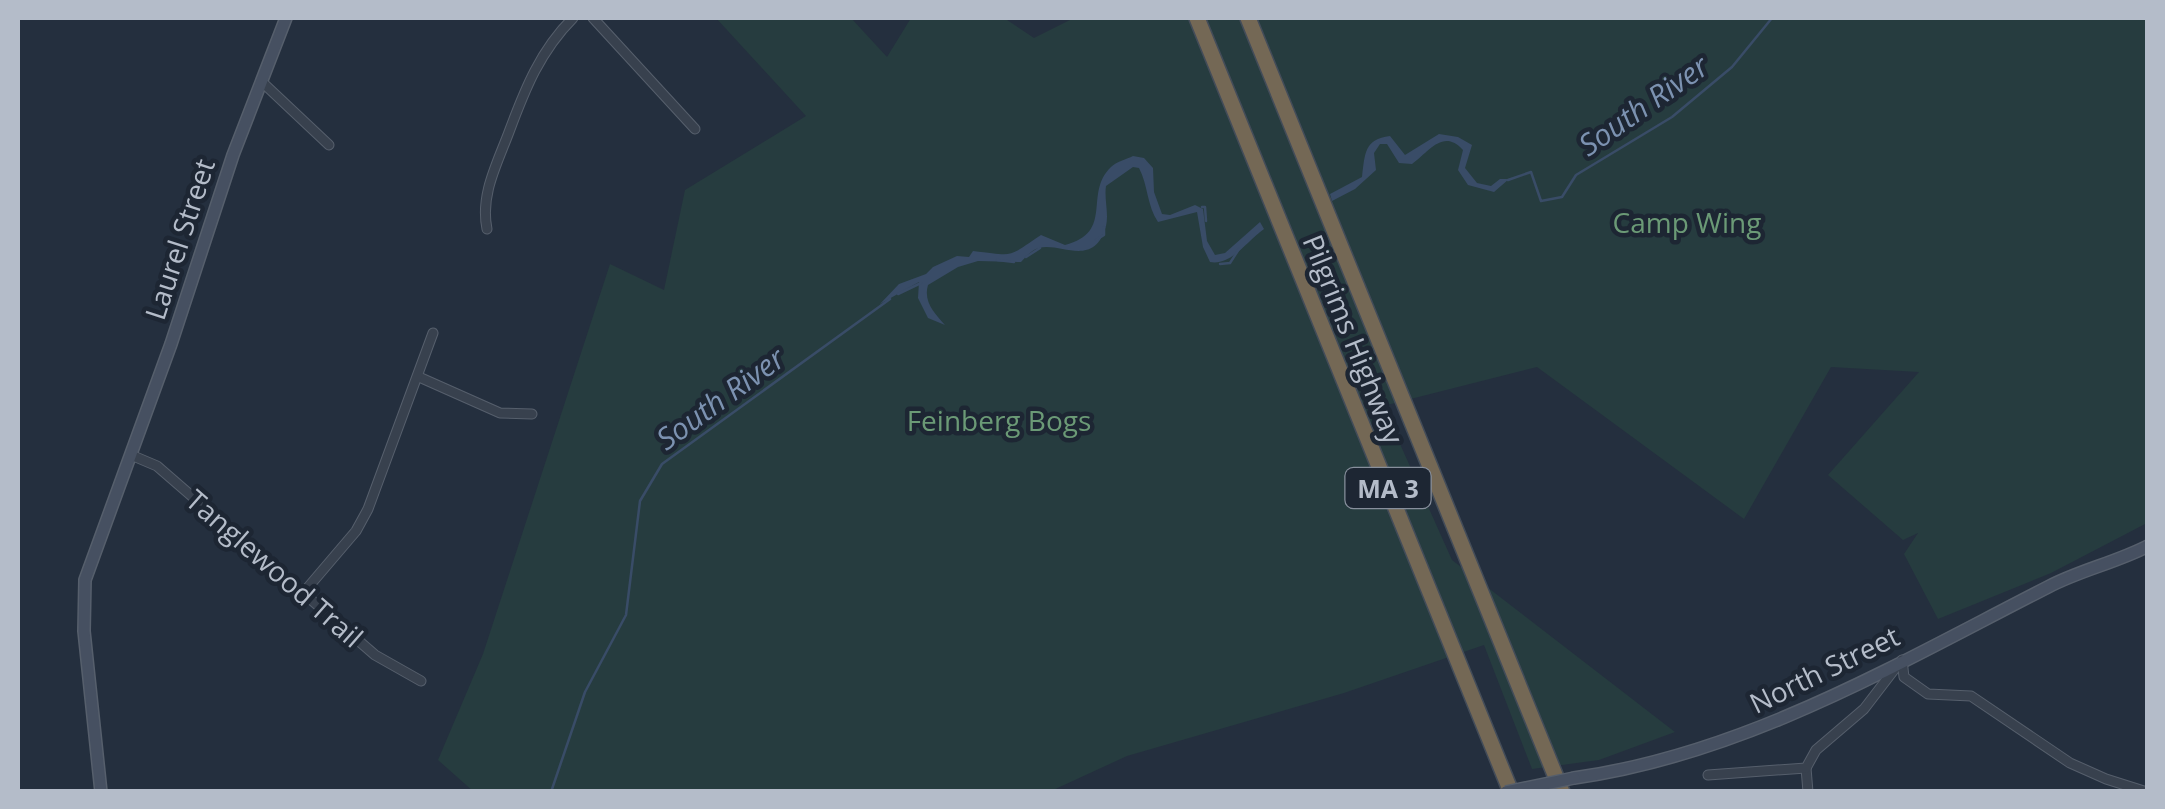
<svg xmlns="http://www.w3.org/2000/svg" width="2165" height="809" font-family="'Open Sans',sans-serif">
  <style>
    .green { fill: #263c3f }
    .water { fill: #394c67 }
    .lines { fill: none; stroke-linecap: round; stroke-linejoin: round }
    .stream { stroke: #394c67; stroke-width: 2.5 }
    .street-casing { stroke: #565f6c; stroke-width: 11 }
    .secondary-casing { stroke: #565f6c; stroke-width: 14 }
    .highway-casing { stroke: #434c59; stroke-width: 18 }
    .street { stroke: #38414e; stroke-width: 9 }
    .secondary { stroke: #465061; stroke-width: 11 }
    .highway { stroke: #746855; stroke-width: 15 }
    .secondary-bridge-casing { stroke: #565f6c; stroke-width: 14; stroke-linecap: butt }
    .secondary-bridge { stroke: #465061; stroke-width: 11 }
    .labels { text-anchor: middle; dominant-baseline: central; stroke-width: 9; stroke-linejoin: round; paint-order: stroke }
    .shield { fill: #1d2633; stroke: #878f9c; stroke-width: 2.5 }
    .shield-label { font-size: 25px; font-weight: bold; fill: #b4bcc9 }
    .park-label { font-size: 28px; fill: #6b9a76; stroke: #1d2633 }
    .street-label { font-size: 28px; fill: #b4bcc9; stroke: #1d2633 }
    .water-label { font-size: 30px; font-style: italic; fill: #7c92b1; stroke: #1d2633 }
  </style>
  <rect width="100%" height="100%" fill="#242f3e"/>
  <polygon class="green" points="716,18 851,18 887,57 911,18 1004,18 1034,38 1074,18 2147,18 2147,523 2051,573 1938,619 1904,554 1918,533 1903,540 1828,475 1919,372 1831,367 1744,519 1537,367 1383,406 1452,560 1675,732 1599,760 1532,769 1484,645 1344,693 1127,756 1051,791 474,792 438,760 483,654 610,264 664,290 685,190 806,116"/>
  <g class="water">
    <path d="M1439,134L1458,137L1472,145L1465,168L1477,183L1491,186L1500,179H1509L1494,192L1468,185L1458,170L1463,150C1443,128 1429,152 1412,164L1399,163L1387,144H1380L1374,153L1376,170L1355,189L1332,201L1330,194L1362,177C1365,154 1364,139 1390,136L1405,155Z"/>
    <path d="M1133,156L1144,158L1153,168L1154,192L1162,214L1170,215L1195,205L1203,209L1207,241L1215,255L1225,253L1260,222L1264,229C1247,241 1231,266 1210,262L1203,247L1197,212L1158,222C1147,206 1148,185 1139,168L1133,167L1106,186C1104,199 1109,213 1106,226C1094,269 1061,242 1039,248C1031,250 1027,256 1021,262L978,261L958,267L928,285C923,302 935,314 945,325L928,318L918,298L919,282L880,304L899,284L926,274L933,267L957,256L969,257L973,251C1017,256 1006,258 1041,235L1065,245C1115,232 1083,194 1111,167C1116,162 1127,159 1133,156Z"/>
  </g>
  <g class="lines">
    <g class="stream">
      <polyline points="1508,180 1531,172 1541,201 1562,197 1576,175 1672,117 1732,67 1772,18"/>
      <polyline points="1202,207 1205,207 1206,221"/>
      <polyline points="1096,240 1104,235 1104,227"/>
      <polyline points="1026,257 1040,248"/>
      <polyline points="997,260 1014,262"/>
      <polyline points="1220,264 1230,263 1239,249"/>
      <polyline points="898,294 921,283"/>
      <polyline points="551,792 585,692 626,615 640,501 662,464 890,299"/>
    </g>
    <g class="street-casing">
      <g id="street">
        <polyline points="593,18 695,129"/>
        <polyline points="261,81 329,145"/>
        <path d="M487,229C480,195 497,164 509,132C525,89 540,51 573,18"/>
        <polyline points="419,377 500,413 532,414"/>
        <polyline points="131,455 157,466 375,655 421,681"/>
        <polyline points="304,592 356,531 368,509 433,333"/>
        <polyline points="1902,660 1904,677 1928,694 1971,696 2070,763 2106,779 2147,792"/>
        <polyline points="1806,768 1808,792"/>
        <polyline points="1708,775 1806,768 1816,750 1864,709 1897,666"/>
      </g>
    </g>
    <g class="secondary-casing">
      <g id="secondary">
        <path d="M1574,778C1745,754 1897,664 2048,587C2080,570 2115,563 2148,546"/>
        <polyline points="101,792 84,631 85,580 171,344 233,155 286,18"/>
      </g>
    </g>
    <g class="highway-casing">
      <g id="highway">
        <polyline points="1197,18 1511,792"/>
        <polyline points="1248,18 1562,792"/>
      </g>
    </g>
    <use href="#street" class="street"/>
    <use href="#secondary" class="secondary"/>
    <use href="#highway" class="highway"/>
    <g class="secondary-bridge-casing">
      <polyline id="secondary-bridge" points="1506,792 1574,778"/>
    </g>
    <use href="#secondary-bridge" class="secondary-bridge"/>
  </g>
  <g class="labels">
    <rect class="shield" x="1345.5" y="468" width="85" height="40" rx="8"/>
    <g class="shield-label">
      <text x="1388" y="488">MA 3</text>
    </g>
    <g class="park-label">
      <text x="1687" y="222">Camp Wing</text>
      <text x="999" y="420">Feinberg Bogs</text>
    </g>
    <g class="street-label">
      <text transform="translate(179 239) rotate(-72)">Laurel Street</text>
      <text transform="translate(1354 339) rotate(68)">Pilgrims Highway</text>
      <text transform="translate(275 568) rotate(41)">Tanglewood Trail</text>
      <text transform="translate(1824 669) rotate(-26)">North Street</text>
    </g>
    <g class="water-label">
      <text transform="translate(1643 105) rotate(-35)">South River</text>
      <text transform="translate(720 398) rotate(-36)">South River</text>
    </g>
  </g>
  <rect width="2165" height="809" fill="none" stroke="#b4bcc9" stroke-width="40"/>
</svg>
